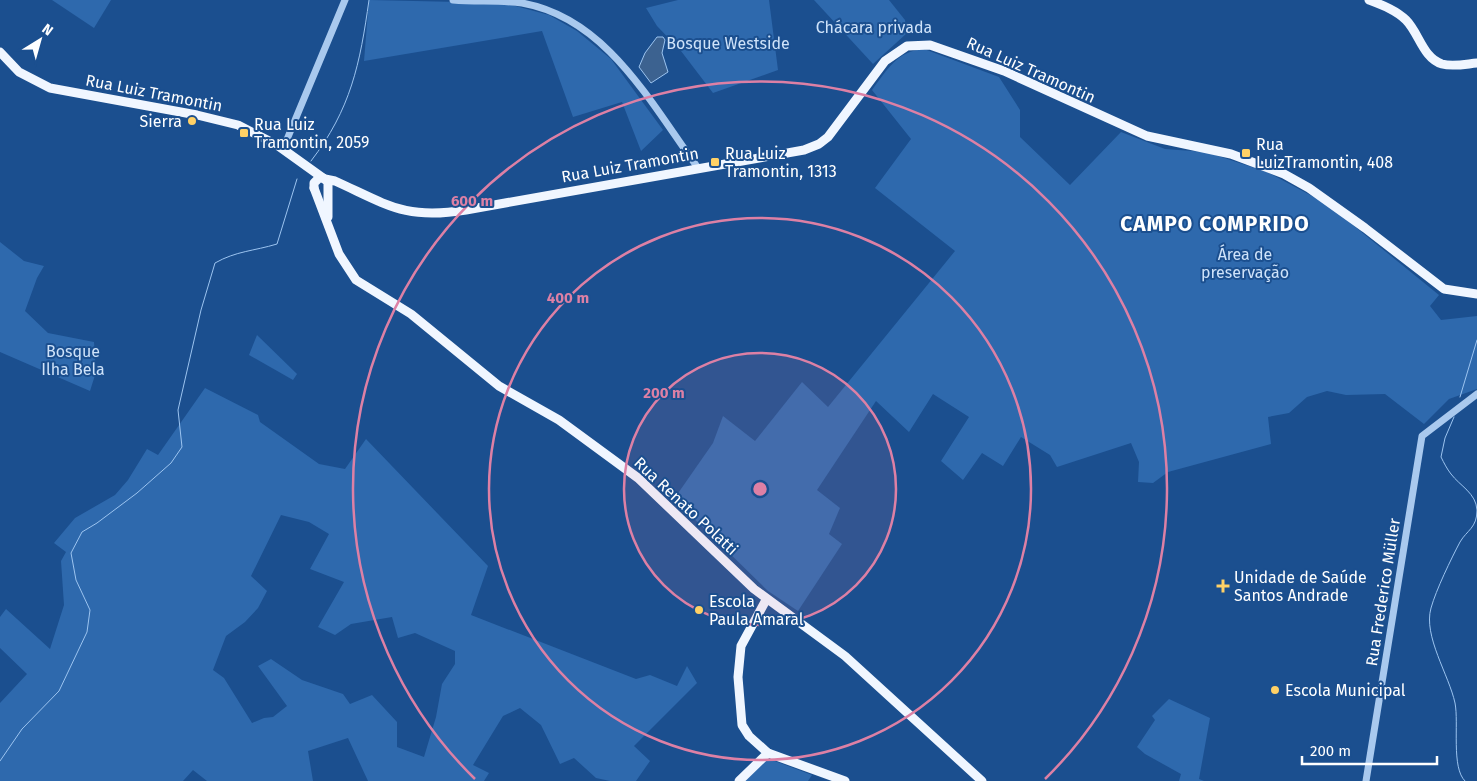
<svg xmlns="http://www.w3.org/2000/svg" width="1477" height="781" font-family="'Fira Sans',sans-serif">
  <style>
    .green { fill: #2e69ad; fill-rule: evenodd }
    .water { fill: #3c6290; stroke: #9cc4f0 }
    .lines { fill: none; stroke-linecap: round; stroke-linejoin: round }
    .stream { stroke: #9cc4f0; stroke-width: 1 }
    .minor { stroke: #a9c9ee; stroke-width: 7 }
    .major { stroke: #f0f6ff; stroke-width: 9 }
    .ring { fill: none; stroke: #dd80a5; stroke-width: 2.5 }
    .poi-dot { fill: #ffd166; stroke: #1b4f8f; stroke-width: 2 }
    .labels { text-anchor: middle; dominant-baseline: central; stroke-width: 4; stroke-linejoin: round; paint-order: stroke }
    .park-label { font-size: 16px; fill: #cfe3fa; stroke: #1b4f8f }
    .street-label { font-size: 16px; fill: #fff; stroke: #1b4f8f }
    .poi-label { font-size: 16px; fill: #fff; stroke: #1b4f8f; text-anchor: start }
    .district-label { font-size: 21px; font-weight: bold; letter-spacing: 1px; fill: #fff; stroke: #1b4f8f }
    .centre { fill: #dd80a5; stroke: #1b4f8f; stroke-width: 2.5 }
    .ring-label { font-size: 15px; text-anchor: middle; font-weight: bold; fill: #dd80a5; stroke: #1b4f8f; stroke-width: 4; stroke-linejoin: round; paint-order: stroke }
  </style>
  <rect width="100%" height="100%" fill="#1b4f8f"/>
  <g class="green">
    <polygon points="52,0 111,0 94,28"/>
    <polygon points="369,0 504,3 549,15 577,31 611,59 663,130 641,151 622,102 573,117 542,31 364,61"/>
    <polygon points="678,0 769,0 778,70 713,93 681,51 657,26 646,8"/>
    <polygon points="814,0 889,0 905,20 907,33 873,64"/>
    <path d="M924,49L999,77L1020,110V137L1070,185L1121,132L1165,149L1206,152L1267,172L1327,204L1439,295L1430,306L1441,320L1477,316V389L1449,399L1424,424L1385,394L1346,395L1327,391L1307,397L1289,413L1268,417L1271,444L1168,472L1153,483L1138,482L1139,462L1131,443L1057,467L1050,455L1021,437L1003,466L982,453L963,480L941,461L969,417L933,394L909,432L876,401L817,490L840,508L829,534L842,544L798,611L768,591L674,499L713,443L723,416L755,441L802,382L828,407L955,251L875,188L911,139L872,90C887,70 897,51 924,49Z"/>
    <polygon points="0,242 24,261 44,266 37,278 25,311 48,333 94,342 96,372 90,391 0,352"/>
    <polygon points="257,335 297,374 293,380 249,355"/>
    <path d="M205,388L258,415L260,422L319,464L345,469L366,439L488,566L471,615L636,679L650,675L677,686L687,666L697,683L634,746L650,761L636,781H610L596,778L574,758L560,764L541,725L520,708L503,716L473,765L489,773L484,781H368L348,738L308,751L313,781H207L193,770L183,781H0V703L27,674L0,648V617L6,609L50,649L64,605L61,561L66,552L54,543L75,518L115,495L128,480L147,449L158,455ZM281,515L309,522L329,534L310,569L344,582L318,627L335,635L351,624L392,617L398,638L415,633L455,651V664L442,684L436,717L424,757L397,747V722L372,695L350,704L343,694L302,680L271,659L258,666L287,706L273,717L264,718L252,723L224,678L213,670L226,636L245,622L258,608L267,591L251,576Z"/>
    <polygon points="1169,699 1210,718 1199,779 1204,781 1179,781 1181,774 1145,754 1137,747 1155,720 1152,716"/>
    <polygon points="766,759 772,760 812,775 808,781 745,781"/>
  </g>
  <polygon class="water" points="657,37 663,37 665,40 662,53 668,72 651,83 639,67 645,53"/>
  <g class="lines">
    <g class="stream">
      <path d="M311,161C351,109 360,64 369,0"/>
      <polyline points="1460,397 1477,340"/>
      <path d="M1454,417L1445,438L1441,457C1444,463 1447,469 1451,474C1460,486 1476,493 1477,510C1477,528 1467,530 1460,542C1451,559 1436,590 1431,608C1423,636 1449,675 1455,703C1459,723 1451,768 1465,781"/>
      <path d="M0,761L22,729L59,691L87,632L90,610L76,580L71,553L82,532L97,523L137,493L171,463L182,447L178,410L201,310L215,263C236,251 254,251 277,244L297,179"/>
    </g>
    <g class="minor">
      <path d="M453,0C476,2 499,0 522,3C607,18 651,104 698,168"/>
      <polyline points="283,149 345,0"/>
      <polyline points="1366,781 1422,436 1477,394"/>
    </g>
    <g class="major">
      <path d="M1369,0C1382,5 1396,10 1406,20C1419,33 1423,58 1442,64C1453,67 1466,64 1477,63"/>
      <polyline points="0,52 19,72 50,88 197,115 238,125 277,145 323,178"/>
      <path d="M325,179L335,181C388,205 405,220 466,210L804,150L819,144L828,137L885,61L907,46L930,45L1004,71L1147,136L1231,154L1284,174L1309,188L1365,228L1444,289L1477,294"/>
      <polyline points="314,188 339,254 356,280 411,314 499,386 559,420 638,478 754,589 845,656 982,781"/>
      <polyline points="314,188 314,183 319,178 323,178 328,182 328,217"/>
      <polyline points="768,753 845,781"/>
      <polyline points="739,781 768,753 749,736 742,725 738,677 741,646 766,600"/>
    </g>
  </g>
  <circle cx="760" cy="489" r="136" fill="#dd80a5" fill-opacity=".12"/>
  <g class="ring">
    <circle cx="760" cy="489" r="136"/>
    <circle cx="760" cy="489" r="271"/>
    <path d="M475 779A407 407 0 1 1 1045 779"/>
  </g>
  <g class="poi-dot">
    <circle cx="192" cy="121" r="5"/>
    <rect x="239" y="128" width="10" height="10" rx="2.5"/>
    <rect x="1241" y="148" width="10" height="10" rx="2.5"/>
    <rect x="710" y="157" width="10" height="10" rx="2.5"/>
    <path d="M1220.5 578.5h5v5h5v5h-5v5h-5v-5h-5v-5h5z"/>
    <circle cx="699" cy="610" r="5"/>
    <circle cx="1275" cy="690" r="5"/>
  </g>
  <g class="labels">
    <g class="park-label">
      <text x="874" y="27">Chácara privada</text>
      <text x="728" y="43">Bosque Westside</text>
      <text x="1245" y="254">Área de<tspan x="1245" dy="18">preservação</tspan></text>
      <text x="73" y="351">Bosque<tspan x="73" dy="18">Ilha Bela</tspan></text>
    </g>
    <g class="street-label">
      <text transform="translate(1031 70) rotate(24)">Rua Luiz Tramontin</text>
      <text transform="translate(154 93) rotate(11)">Rua Luiz Tramontin</text>
      <text transform="translate(630 165) rotate(-10)">Rua Luiz Tramontin</text>
      <text transform="translate(686 506) rotate(43)">Rua Renato Polatti</text>
      <text transform="translate(1383 592) rotate(-81)">Rua Frederico Müller</text>
    </g>
    <g class="poi-label">
      <text x="182" y="121" text-anchor="end">Sierra</text>
      <text x="254" y="124">Rua Luiz<tspan x="254" dy="18">Tramontin, 2059</tspan></text>
      <text x="1256" y="144">Rua<tspan x="1256" dy="18">LuizTramontin, 408</tspan></text>
      <text x="725" y="153">Rua Luiz<tspan x="725" dy="18">Tramontin, 1313</tspan></text>
      <text x="1234" y="577">Unidade de Saúde<tspan x="1234" dy="18">Santos Andrade</tspan></text>
      <text x="709" y="601">Escola<tspan x="709" dy="18">Paula Amaral</tspan></text>
      <text x="1285" y="690">Escola Municipal</text>
    </g>
    <g class="district-label">
      <text x="1215" y="224">CAMPO COMPRIDO</text>
    </g>
  </g>
  <circle cx="760" cy="489" r="8" class="centre"/>
  <g class="ring-label">
    <text x="472" y="206">600 m</text>
    <text x="568" y="303">400 m</text>
    <text x="664" y="398">200 m</text>
  </g>
  <g transform="translate(40 40) rotate(37)" stroke="#1b4f8f" stroke-width="4" paint-order="stroke">
  <path d="M0-4L9 19L0 12L-9 19Z" fill="#ffffff"/>
  <text y="-8" font-size="14" font-weight="bold" text-anchor="middle" fill="#ffffff">N</text>
  </g>
  <path d="M1302 756v8h135v-8" fill="none" stroke="#ffffff" stroke-width="2.5"/>
  <text x="1310" y="756" font-size="15" fill="#ffffff" stroke="#1b4f8f" stroke-width="4" paint-order="stroke">200 m</text>
</svg>
